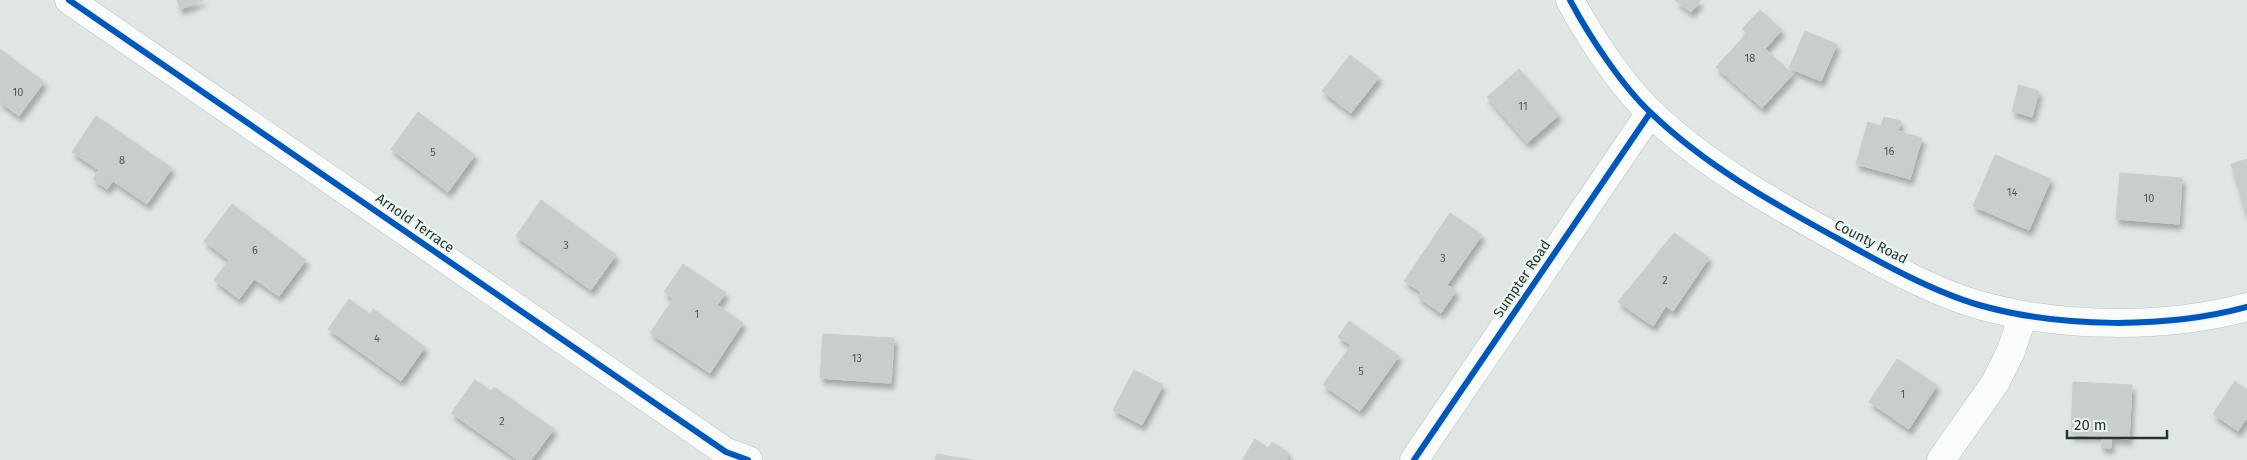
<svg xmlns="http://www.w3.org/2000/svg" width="2247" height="460" font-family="'Fira Sans',sans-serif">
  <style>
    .building { fill: #c9cecc; stroke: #c9cfcc; filter: url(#shadow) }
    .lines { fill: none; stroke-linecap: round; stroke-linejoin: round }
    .street-casing { stroke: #bdc3c0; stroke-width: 29 }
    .secondary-casing { stroke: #bdc3c0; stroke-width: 29 }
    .street { stroke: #fafbfb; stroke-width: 28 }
    .secondary { stroke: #fafbfb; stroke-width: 28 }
    .cycleway-casing { stroke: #eef5f1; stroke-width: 9 }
    .cycleway { stroke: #0057b8; stroke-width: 6 }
    .labels { text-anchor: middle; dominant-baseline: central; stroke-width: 4.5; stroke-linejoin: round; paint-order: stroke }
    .number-label { font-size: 11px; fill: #4c5d58 }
    .street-label { font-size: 14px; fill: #213630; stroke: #eef5f1 }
  </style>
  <defs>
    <filter id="shadow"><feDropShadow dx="3" dy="5.5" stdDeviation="2.5" flood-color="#0004"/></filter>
  </defs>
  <rect width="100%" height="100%" fill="#e0e6e3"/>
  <g class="building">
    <polygon points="177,0 204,0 180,9"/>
    <polygon points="1675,0 1701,0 1691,12"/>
    <polygon points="1760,10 1782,30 1765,49 1793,74 1762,108 1716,67 1747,33 1742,29"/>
    <polygon points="1805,31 1837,44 1821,81 1789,68"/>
    <polygon points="0,49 44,82 19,116 0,102"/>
    <polygon points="1350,55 1379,77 1351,113 1322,91"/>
    <polygon points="1519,69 1559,115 1527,143 1487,97"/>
    <polygon points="2019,85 2039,91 2032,117 2012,111"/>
    <polygon points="418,112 475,155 448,192 391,149"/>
    <polygon points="96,116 172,168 147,204 113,181 107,189 93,179 99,170 72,152"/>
    <polygon points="1884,117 1901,121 1898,131 1922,138 1910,179 1856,164 1868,122 1881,126"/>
    <polygon points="1995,155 2051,179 2029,230 1973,206"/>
    <polygon points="2247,159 2247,215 2246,215 2231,164"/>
    <polygon points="2120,173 2182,178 2179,224 2116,219"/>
    <polygon points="541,200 616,255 591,290 516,236"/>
    <polygon points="232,204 306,260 279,296 254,279 239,299 214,280 229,260 204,241"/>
    <polygon points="1450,213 1482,235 1447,285 1456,291 1441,313 1418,297 1421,292 1404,281"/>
    <polygon points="1674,233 1709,258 1673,311 1666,306 1653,326 1618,302"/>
    <polygon points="683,264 726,293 717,305 743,323 710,373 650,333 673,299 664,292"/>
    <polygon points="349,299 370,314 373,309 425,347 401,381 328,329"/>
    <polygon points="1349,321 1399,356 1360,411 1323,385 1351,345 1338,337"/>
    <polygon points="823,334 894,338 891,383 820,378"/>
    <polygon points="1897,359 1937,385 1909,429 1869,402"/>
    <polygon points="1134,370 1163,385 1142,425 1113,410"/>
    <polygon points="475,380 491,391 494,387 554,429 531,460 518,460 451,413"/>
    <polygon points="2235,381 2247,390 2247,418 2238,431 2213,414"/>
    <polygon points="2073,382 2132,385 2129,439 2111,438 2111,448 2101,447 2102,436 2071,435"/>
    <polygon points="1255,439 1268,448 1272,442 1289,453 1286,458 1289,460 1242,460"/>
    <polygon points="937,454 972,460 935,460"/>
  </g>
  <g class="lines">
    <g class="street-casing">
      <g id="street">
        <polyline points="69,0 726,452 748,460"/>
        <polyline points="1414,460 1650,113"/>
      </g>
    </g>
    <g class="secondary-casing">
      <g id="secondary">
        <path d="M1570,0C1589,36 1622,86 1651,113C1707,167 1775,204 1842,241C1883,264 1934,292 1979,305C2060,328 2166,329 2247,307"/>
        <polyline points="1941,460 1995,383 2011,351 2023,315"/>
      </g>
    </g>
    <use href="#street" class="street"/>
    <use href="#secondary" class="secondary"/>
    <g class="cycleway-casing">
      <g id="cycleway">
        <polyline points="69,0 726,452 748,460"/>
        <path d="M1570,0C1589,36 1622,86 1651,113C1707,167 1775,204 1842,241C1883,264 1934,292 1979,305C2060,328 2166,329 2247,307"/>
        <polyline points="1414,460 1650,113"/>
      </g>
    </g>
    <use href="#cycleway" class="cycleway"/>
  </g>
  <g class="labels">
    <g class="number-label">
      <text x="1750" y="58">18</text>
      <text x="18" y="92">10</text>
      <text x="1523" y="106">11</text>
      <text x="1889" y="151">16</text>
      <text x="433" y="152">5</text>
      <text x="122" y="160">8</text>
      <text x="2012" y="192">14</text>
      <text x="2149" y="198">10</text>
      <text x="566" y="245">3</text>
      <text x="255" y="250">6</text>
      <text x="1443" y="258">3</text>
      <text x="1665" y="280">2</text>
      <text x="697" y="314">1</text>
      <text x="377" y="338">4</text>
      <text x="857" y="358">13</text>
      <text x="1361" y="371">5</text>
      <text x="1903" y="394">1</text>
      <text x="502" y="421">2</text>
    </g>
    <g class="street-label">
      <text transform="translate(415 223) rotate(35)">Arnold Terrace</text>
      <text transform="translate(1871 242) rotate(27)">County Road</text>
      <text transform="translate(1522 279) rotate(-56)">Sumpter Road</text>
    </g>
  </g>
  <path d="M2067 430v8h100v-8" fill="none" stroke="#213630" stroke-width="2.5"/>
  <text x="2074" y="430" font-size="15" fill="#213630" stroke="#eef5f1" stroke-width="4" paint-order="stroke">20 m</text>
</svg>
